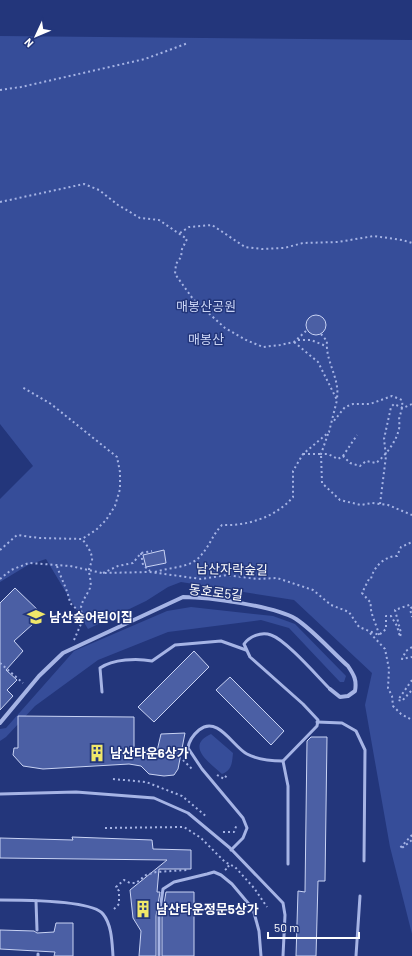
<svg xmlns="http://www.w3.org/2000/svg" width="412" height="956" font-family="Barlow,'Noto Sans KR',sans-serif">
  <style>
    .green { fill: #364d99 }
    .building { fill: #4b5fa4; stroke: #c9d3f4 }
    .lines { fill: none; stroke-linecap: round; stroke-linejoin: round }
    .path { stroke: #a6b4e5; stroke-width: 2; stroke-dasharray: 2 3; stroke-linecap: butt }
    .service { stroke: #a6b4e5; stroke-width: 3 }
    .minor { stroke: #a6b4e5; stroke-width: 4 }
    .labels { text-anchor: middle; dominant-baseline: central; stroke-width: 3; stroke-linejoin: round; paint-order: stroke }
    .park-label { font-size: 13px; fill: #c9d3f4; stroke: #23367b }
    .street-label { font-size: 13px; fill: #fff; stroke: #23367b }
    .poi-label { font-size: 13px; font-weight: bold; fill: #fff; stroke: #23367b; text-anchor: start }
  </style>
  <rect width="100%" height="100%" fill="#23367b"/>
  <g class="green">
    <polygon points="0,36 412,40 412,934 390,847 365,705 372,673 294,600 181,582 168,587 146,601 88,629 46,559 28,565 0,582 0,499 33,466 0,424"/>
    <polygon points="191,607 273,616 295,624 346,676 344,682 340,682 289,628 261,620 168,632 98,660 35,706 6,737 0,741 0,729 6,728 74,651 167,611"/>
    <path d="M211,734L233,753C232,763 232,770 222,774C209,762 185,746 211,734Z"/>
  </g>
  <g class="building">
    <circle cx="316" cy="325" r="10"/>
    <polygon points="164,550 166,563 146,567 143,555"/>
    <polygon points="15,588 43,615 14,641 23,651 6,670 17,680 7,690 13,696 0,710 0,603"/>
    <polygon points="194,651 209,667 154,722 138,707"/>
    <polygon points="230,677 284,731 271,745 216,690"/>
    <polygon points="18,716 134,717 134,750 157,751 161,734 185,733 178,769 174,775 164,776 149,774 141,766 129,764 43,769 23,766 13,755 14,748 18,748"/>
    <polygon points="311,737 327,737 325,881 318,881 316,956 296,956 298,891 305,892 307,741"/>
    <polygon points="72,837 152,840 153,849 191,850 191,869 159,869 157,892 160,892 156,916 156,956 139,956 141,931 133,918 130,890 167,860 0,858 0,838 73,840"/>
    <polygon points="166,892 194,892 194,956 162,956 162,916"/>
    <polygon points="56,923 73,923 73,956 54,956 55,952 0,949 0,930 34,931 37,933 54,932"/>
  </g>
  <g class="lines">
    <g class="path">
      <polyline points="0,90 21,87 145,59 188,43"/>
      <polyline points="0,202 84,184 99,190 118,205 140,218 159,220 187,239 182,249 181,257 176,264 175,274 193,299 225,328 246,340 263,347 280,345 294,342 306,331"/>
      <polyline points="180,233 189,227 212,225 245,247 262,249 284,248 303,243 338,242 374,236 402,240 412,243"/>
      <path d="M321,334L327,341C325,361 340,378 337,398"/>
      <polyline points="298,340 311,340 326,346"/>
      <path d="M328,434L321,454H328L338,459L343,456L350,463L360,466L366,461L376,463C386,455 396,442 399,429C400,425 399,422 399,419C401,411 403,408 402,400L392,396L370,404H353L345,407L333,422"/>
      <polyline points="303,454 321,454 322,483 340,500 361,505 372,503 388,505 412,515"/>
      <polyline points="343,456 357,435"/>
      <polyline points="380,504 386,456 384,439 391,407 394,404 403,408 412,404"/>
      <polyline points="0,550 17,535 39,538 82,539 96,530 106,520 115,506 120,489 120,472 117,457 51,404 22,387"/>
      <polyline points="141,553 143,565 150,571"/>
      <path d="M57,566C61,579 68,590 70,603L82,614"/>
      <path d="M155,572C167,568 182,568 193,562C207,554 211,536 222,525C248,526 276,517 293,497V471L303,454L329,432L337,400L318,362L294,342"/>
      <polyline points="103,573 118,566 133,563 141,553 152,551"/>
      <polyline points="0,579 11,570 29,563 70,566 102,573 150,572 201,579 227,575 257,579 277,578 313,590 331,605 349,612 359,627 379,635 386,629 386,616 391,616 397,626 400,637 401,633 395,610 412,604"/>
      <polyline points="412,607 410,609 412,617"/>
      <polyline points="370,633 385,649 389,669 388,688 392,696 393,706 401,714 412,720"/>
      <path d="M379,635C377,625 369,612 371,603L362,593L369,579H371C373,568 384,556 397,556L401,547L412,542"/>
      <path d="M74,640L84,617C76,606 86,598 90,588C92,582 89,576 89,570C89,567 91,564 92,561C93,554 87,545 82,539"/>
      <polyline points="412,647 406,651 402,659 412,657"/>
      <polyline points="0,663 23,683"/>
      <polyline points="412,680 398,700 402,701 412,690"/>
      <polyline points="183,760 193,770"/>
      <polyline points="217,775 224,779 227,775"/>
      <polyline points="113,779 146,782 182,796 207,817"/>
      <polyline points="105,828 184,827 201,838 225,862 235,867 254,888 267,907"/>
      <polyline points="223,832 234,832 237,824"/>
      <polyline points="412,835 400,848 402,848 412,840"/>
      <polyline points="225,870 229,867 226,863"/>
      <polyline points="114,909 119,904 119,891 116,887 124,880 130,883 136,883 146,875 156,872 187,870"/>
    </g>
    <g class="service">
      <path d="M102,692L100,668C113,659 137,658 152,661L175,645L221,641L246,650"/>
      <polyline points="317,722 342,723 356,731 365,750 364,861"/>
      <polyline points="283,761 288,786 288,864"/>
      <polyline points="0,794 76,792 154,798 188,813 230,848 283,903 285,915 283,956"/>
      <path d="M231,850L243,838L247,828L243,818L202,769L188,748C189,741 193,735 199,730C218,715 233,747 247,754C258,760 270,761 283,761L317,726L318,720L303,704L250,657L244,644C249,637 261,631 271,635C286,640 317,676 330,689"/>
      <path d="M0,900C19,900 92,900 103,914C112,925 112,943 113,956"/>
      <polyline points="36,901 37,930"/>
      <polyline points="38,954 38,956"/>
      <polyline points="159,956 159,916 163,889 174,882 207,874 214,872 221,875 232,884 253,909 259,931 261,956"/>
      <polyline points="356,956 360,896"/>
    </g>
    <path class="minor" d="M0,723L39,676L63,653L183,597C209,597 274,606 296,619C314,631 332,652 348,666C354,675 357,680 355,691L348,696L340,697L330,689"/>
  </g>
  <defs>
    <g id="school-bare" transform="scale(1.38)"><path d="M0-5L7-2L0 1L-7-2ZM-4 1L0 2.5L4 1V4Q0 6-4 4Z" fill="#f0e769" stroke="#23367b" stroke-width="2.5" paint-order="stroke"/></g>
    <g id="building-bare" transform="scale(1.38)"><path d="M-4-6H4V6H1V3H-1V6H-4ZM-2.5-4.3h1.7v1.8h-1.7ZM.8-4.3h1.7v1.8H.8ZM-2.5-1h1.7V.8h-1.7ZM.8-1h1.7V.8H.8Z" fill="#f0e769" stroke="#23367b" stroke-width="2.5" paint-order="stroke"/></g>
  </defs>
  <g fill-rule="evenodd">
    <use href="#school-bare" x="36" y="617"/>
    <use href="#building-bare" x="97" y="753"/>
    <use href="#building-bare" x="143" y="909"/>
  </g>
  <g class="labels">
    <g class="park-label">
      <text x="206" y="306">매봉산공원</text>
      <text x="206" y="339">매봉산</text>
    </g>
    <g class="street-label">
      <text transform="translate(232 569) rotate(1)">남산자락숲길</text>
      <text transform="translate(216 592) rotate(7)">동호로5길</text>
    </g>
    <g class="poi-label">
      <text x="49" y="617">남산숲어린이집</text>
      <text x="110" y="753">남산타운6상가</text>
      <text x="156" y="909">남산타운정문5상가</text>
    </g>
  </g>
  <g transform="translate(36 36) rotate(226)" stroke="#23367b" stroke-width="3" paint-order="stroke">
  <path d="M0-3L7 15L0 10L-7 15Z" fill="#ffffff"/>
  <text y="-6" font-size="11" font-weight="bold" text-anchor="middle" fill="#ffffff">N</text>
  </g>
  <path d="M268 932v6h91v-6" fill="none" stroke="#ffffff" stroke-width="2"/>
  <text x="274" y="932" font-size="12" fill="#ffffff" stroke="#23367b" stroke-width="3" paint-order="stroke">50 m</text>
</svg>
